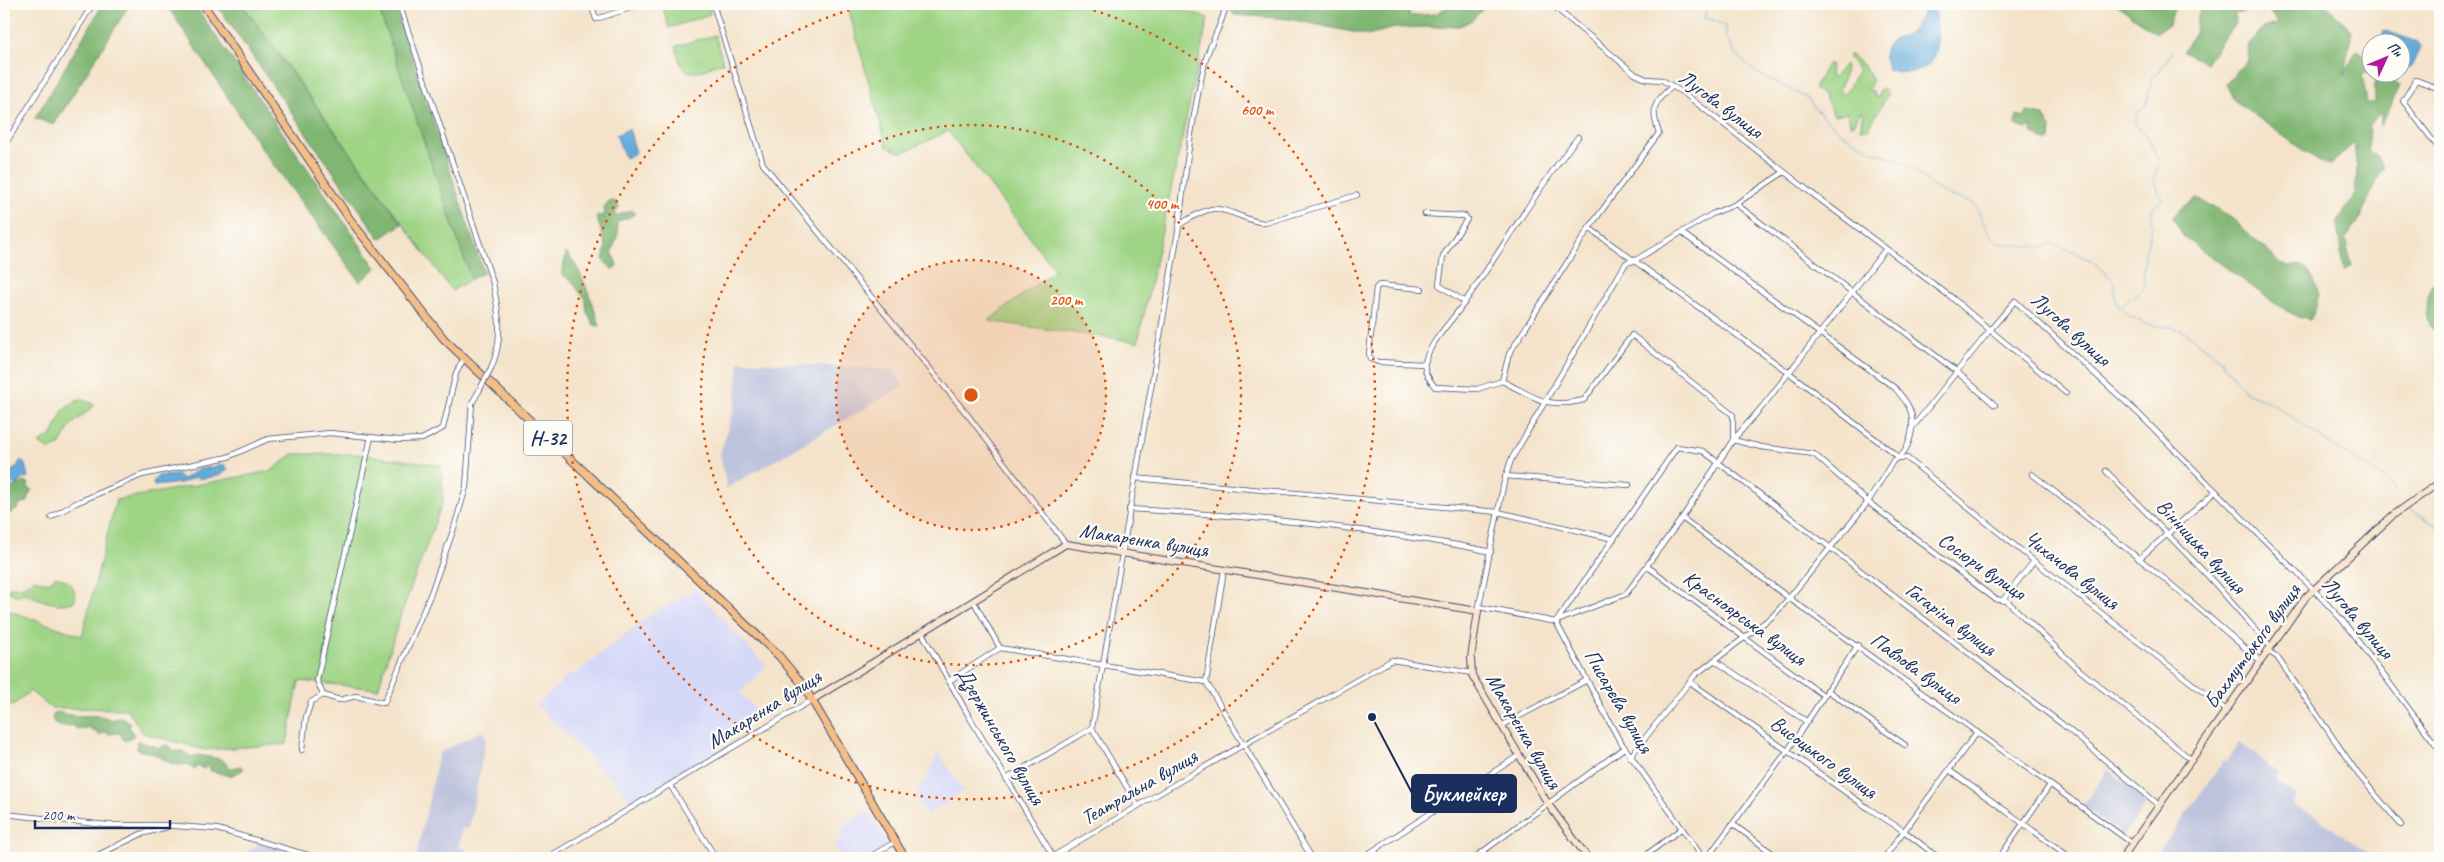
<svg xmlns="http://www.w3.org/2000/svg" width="2444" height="862" font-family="Caveat,sans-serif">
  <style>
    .built { fill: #d6d8f8 }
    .industrial { fill: #bec3dd }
    .green { fill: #9fd485; stroke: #5d8272 }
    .forest { fill: #7fb672; stroke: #4d7268 }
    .water { fill: #64abdb; stroke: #406d9c }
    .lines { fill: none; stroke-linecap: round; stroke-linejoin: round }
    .stream { stroke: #64abdb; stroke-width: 1 }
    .street-casing { stroke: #3c4a6e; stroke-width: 6 }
    .secondary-casing { stroke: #3c4a6e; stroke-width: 8 }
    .primary-casing { stroke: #3c4a6e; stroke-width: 9 }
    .street { stroke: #fff; stroke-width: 4.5 }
    .secondary { stroke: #fbe5cf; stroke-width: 6 }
    .primary { stroke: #f6be87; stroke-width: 7 }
    .street-bridge-casing { stroke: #3c4a6e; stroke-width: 6; stroke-linecap: butt }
    .street-bridge { stroke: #fff; stroke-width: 4.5 }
    .ring { fill: none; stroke: #de5710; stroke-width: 2.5; stroke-dasharray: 2.5 5 }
    .labels { text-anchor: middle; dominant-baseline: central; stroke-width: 4.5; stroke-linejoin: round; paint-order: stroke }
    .shield { fill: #fdfcf7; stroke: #5f6c8c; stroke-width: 1 }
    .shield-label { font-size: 20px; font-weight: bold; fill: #1b2f5e }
    .street-label { font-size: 21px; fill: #1b2f5e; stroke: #fdfcf7 }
    .centre { fill: #de5710; stroke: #fdfcf7; stroke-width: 2.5 }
    .ring-label { font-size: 15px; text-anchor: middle; font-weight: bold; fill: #de5710; stroke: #fdfcf7; stroke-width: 4.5; stroke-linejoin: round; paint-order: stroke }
    .leader { fill: none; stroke: #1b2f5e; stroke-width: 2 }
    .callout-dot { fill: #1b2f5e; stroke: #fdfcf7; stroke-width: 2 }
    .callout { fill: #1b2f5e; stroke: #1b2f5e; stroke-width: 2 }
    .callout-label { font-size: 22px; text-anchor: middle; font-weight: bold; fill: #fff }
  </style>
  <rect width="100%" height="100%" fill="#fdfcf7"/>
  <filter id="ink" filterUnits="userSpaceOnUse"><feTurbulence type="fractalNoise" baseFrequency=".02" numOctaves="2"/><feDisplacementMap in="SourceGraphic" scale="10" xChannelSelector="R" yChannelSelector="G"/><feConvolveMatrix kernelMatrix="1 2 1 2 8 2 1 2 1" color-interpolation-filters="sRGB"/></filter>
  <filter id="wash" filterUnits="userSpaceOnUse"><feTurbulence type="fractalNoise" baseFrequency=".0096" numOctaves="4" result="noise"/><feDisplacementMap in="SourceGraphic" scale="20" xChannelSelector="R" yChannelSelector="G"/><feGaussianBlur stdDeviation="1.12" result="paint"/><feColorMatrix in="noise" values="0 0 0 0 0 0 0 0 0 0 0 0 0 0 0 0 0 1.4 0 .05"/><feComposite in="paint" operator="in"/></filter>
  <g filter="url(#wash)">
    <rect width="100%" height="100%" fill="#f4e3ca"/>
    <g class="built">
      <polygon points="695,589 766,666 740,693 758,712 711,756 633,802 537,705 571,672 574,675 648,616"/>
      <polygon points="938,751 963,791 926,816 914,796 928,777"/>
      <polygon points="868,811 886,840 885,847 866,858 861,854 855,856 855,858 841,858 835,847 835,844 843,839 839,832 845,829 843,826"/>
    </g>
    <g class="industrial">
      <polygon points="739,361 894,370 904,386 727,488 720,454 735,405"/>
      <polygon points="482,731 486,738 469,829 462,828 459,848 463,847 471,858 416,858 439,753"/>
      <polygon points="2240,742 2279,774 2275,780 2297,796 2292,804 2315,816 2375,858 2163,858 2157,855 2224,760 2227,761"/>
      <polygon points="2108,770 2148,801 2123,835 2083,806"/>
      <polygon points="260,844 270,845 304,858 237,858"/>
    </g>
    <g class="green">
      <polygon points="242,4 377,4 471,279 452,291"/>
      <polygon points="665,4 708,4 710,14 669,28 663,7"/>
      <polygon points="847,4 1162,4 1208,18 1138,342 988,321 1055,270 948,131 902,153 887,147"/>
      <path d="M715,35L723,63C709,64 710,69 700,71C682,77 678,59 676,46Z"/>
      <path d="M1850,54C1860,64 1879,75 1868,90L1873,91L1875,97L1878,98L1880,90L1884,88L1888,94L1868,129H1860L1864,114L1860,112L1854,124H1850L1848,113L1834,115L1824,95L1814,89L1827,64H1831L1830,77H1834L1845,64L1846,70L1839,90L1844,95L1858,71L1848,56Z"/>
      <polygon points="82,399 95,405 71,425 60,444 50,450 39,443 52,435 63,411 72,403"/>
      <polygon points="293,454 357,454 441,465 443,501 400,617 378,689 299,681 287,744 205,750 143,733 127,709 51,708 30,691 12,706 4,697 4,609 82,636 116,500 271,471"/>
      <path d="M56,576C70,581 75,585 75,601C55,609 42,599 22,593L19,597L7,591L9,587C18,588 29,586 34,579L48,583Z"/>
    </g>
    <g class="forest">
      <polygon points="103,4 130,4 54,125 35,118"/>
      <polygon points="166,4 194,4 376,268 360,282 264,152"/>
      <polygon points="216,4 242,4 402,224 380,239"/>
      <polygon points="377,4 394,4 484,273 471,279"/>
      <polygon points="1231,4 1360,4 1369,6 1410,4 1409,16 1436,14 1451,4 1483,4 1482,10 1472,20 1460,26 1395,28 1367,35 1289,19 1234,15 1230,8"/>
      <polygon points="2116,4 2176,4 2169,24 2156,33"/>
      <polygon points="2213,4 2252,4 2244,12 2235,14 2235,26 2222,40 2206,63 2183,52 2195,33 2199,12"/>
      <polygon points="2277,4 2325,4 2352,30 2344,74 2357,50 2371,59 2371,71 2362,75 2367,103 2375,103 2375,83 2389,78 2400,86 2381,126 2381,112 2369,125 2368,151 2378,156 2383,168 2358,222 2345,239 2352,266 2343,271 2337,223 2355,194 2357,171 2354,143 2330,165 2319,162 2234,100 2226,84 2248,59 2249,44 2264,27 2278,24 2270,12"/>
      <polygon points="2027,112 2043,115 2051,128 2050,141 2045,141 2031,132 2031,126 2026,129 2016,125 2017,115 2024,117"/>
      <path d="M2197,198L2233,219L2280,263L2289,266L2301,264C2319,280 2323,299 2310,320L2298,317L2277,305L2183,236L2173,217L2178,211Z"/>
      <polygon points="610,200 616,202 619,207 614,215 617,216 631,210 635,213 632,216 617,222 618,234 612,251 617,266 613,270 603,260 606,246 596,216 605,215 604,207"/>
      <path d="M566,252C581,268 593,304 600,326L594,325L587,312L585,297L581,294L570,279L562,275Z"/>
      <path d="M2439,279L2440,280V337C2436,334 2431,329 2430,325C2425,312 2426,286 2439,279Z"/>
      <polygon points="4,482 9,483 13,488 25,482 29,483 27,488 32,490 29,494 28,502 21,503 17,510 14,510 4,520"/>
      <path d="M60,712C77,720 96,711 112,720L121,717L130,722L129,727L134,735L125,741L119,733L109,734L105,732L99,735L89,727L79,730L72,725C65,728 56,727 52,719L54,713Z"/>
      <path d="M137,741L160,748L164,745L170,746L174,752C184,748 184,753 192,757L198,755L221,759L231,768L241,766L243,770L230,776L211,771L208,764L204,769L198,766L194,769L186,764C170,770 156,749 140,751L137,749Z"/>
    </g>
    <g class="water">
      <path d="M1928,4L1936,13C1936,22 1938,31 1938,41C1938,70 1911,78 1887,69C1877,33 1903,43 1914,28C1920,20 1923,11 1928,4Z"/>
      <polygon points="2384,30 2417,42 2420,48 2411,67 2405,69 2402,65 2402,42 2380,42"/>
      <polygon points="629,129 636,153 625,158 616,135"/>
      <polygon points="21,460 25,464 28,477 23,479 16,487 11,482 4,481 4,476 16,468"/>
      <polygon points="225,465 228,470 218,476 198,479 196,477 181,483 154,486 153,482 158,476 178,475 183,479 199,469"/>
    </g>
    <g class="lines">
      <g class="stream">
        <path d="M1707,4L1704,19H1712L1726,27V38L1736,55L1748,65L1759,74L1807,98L1818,112L1841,133L1875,152L1906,163L1932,186L1950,196L1973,203C1982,215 1985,233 1998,243L2044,247L2054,243L2094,262L2115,282L2114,293L2117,302L2127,315L2149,325L2171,327L2183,331L2222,360L2225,368L2234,376L2245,392L2271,403L2339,450L2385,478L2395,490"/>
        <path d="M2123,307C2129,297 2139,294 2146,284L2143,281L2145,254L2152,226L2151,214L2154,206L2162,200L2154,179L2159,162L2148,137L2136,125V115L2146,105L2152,77L2159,73L2172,51"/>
        <polyline points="2409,508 2440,528"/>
      </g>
    </g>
  </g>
  <g filter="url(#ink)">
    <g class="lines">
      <g class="street-casing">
        <g id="street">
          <path d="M399,4L493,283C499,314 504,339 491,368"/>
          <polyline points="591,4 596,19 643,4"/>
          <polyline points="713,4 763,164 970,418 1066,544"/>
          <polyline points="1551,4 1635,74 1646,79 1662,80 1685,94 1810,192 1951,297 1990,330 2015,301 2139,414 2313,589 2342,620 2440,750"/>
          <polyline points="2440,89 2416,80 2403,101 2440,150"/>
          <path d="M1578,137C1536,190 1503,248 1464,303C1453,320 1428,344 1425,363C1423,372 1430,380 1435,387L1477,389L1502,381C1537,398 1544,409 1584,400L1632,335L1733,415V440L1761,447L1814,454L1868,502L1995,599L2007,601L2077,668L2192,760"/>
          <polyline points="4,146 93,4"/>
          <polyline points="1736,204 1956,371 1995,405"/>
          <polyline points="1425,214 1465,216 1467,219 1443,256 1439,285 1465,302"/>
          <path d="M1179,225C1189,219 1200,211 1212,209C1225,207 1249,222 1265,223L1357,195"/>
          <polyline points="1589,228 1788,372 1900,458 1907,458 2034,561 2225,709"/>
          <path d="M1682,233L1895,388C1905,400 1914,410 1912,426"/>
          <polyline points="1422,289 1379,285 1376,288 1369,354 1370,359 1378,362 1424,364"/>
          <path d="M1502,381L1509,354L1589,228L1659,133C1650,108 1654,101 1673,86"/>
          <polyline points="2106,471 2209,577 2270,646"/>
          <polyline points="2032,474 2166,580 2259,660"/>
          <polyline points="1505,476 1629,485"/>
          <polyline points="1135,478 1498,512 1614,539"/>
          <path d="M1129,509C1218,514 1306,521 1394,535C1426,540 1459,544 1491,552"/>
          <polyline points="51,517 76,503 142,475 228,457 268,439 330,433 399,440 422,439 443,428 456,373 464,358"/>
          <polyline points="1682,518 1789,598 2132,843"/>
          <polyline points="2139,559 2216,491"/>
          <polyline points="1648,567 1823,695"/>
          <polyline points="1224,570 1206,682 1312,858"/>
          <polyline points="2003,600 2034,561"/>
          <polyline points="974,602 1000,648"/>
          <polyline points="1479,607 1556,622 1618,738 1703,858"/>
          <polyline points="1478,611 1504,482 1511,460 1626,263 1634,261 1712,214 1736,204 1784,172"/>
          <polyline points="1557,621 1626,594 1682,518 1733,440 1762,407 1885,250"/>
          <polyline points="1556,622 1677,447 1703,451 2062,724 2159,805"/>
          <polyline points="922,633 970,718 1053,856"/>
          <polyline points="2267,650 2277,657 2358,774 2401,825"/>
          <polyline points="1714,660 1806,721"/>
          <polyline points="949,681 1000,648 1206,682"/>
          <polyline points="1690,682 1868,808 1904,831 1939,858"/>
          <polyline points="1827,690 1905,745"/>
          <polyline points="323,695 317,680 371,437"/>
          <polyline points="1501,726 1587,680"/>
          <polyline points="1092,728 1138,806"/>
          <polyline points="302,750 306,717 311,702 323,695 340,700 356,696 384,703 431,593 454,528 466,487 472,403 479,391"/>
          <path d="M1630,757L1695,675L1773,616L1789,598L1868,502L1893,461C1905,456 1911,440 1912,428L1990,330L2066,393"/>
          <polyline points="1949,770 2071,858"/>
          <path d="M1006,779L1092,728L1179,226C1185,171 1192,115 1205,62C1210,42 1223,24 1226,4"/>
          <polyline points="670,785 716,858"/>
          <polyline points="4,814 107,825 162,825 217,829 318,858"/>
          <polyline points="1734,825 1779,858"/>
          <polyline points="1375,851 1379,858"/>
          <polyline points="92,858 141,834 167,827"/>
          <polyline points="547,858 812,700"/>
          <polyline points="868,858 895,842"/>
          <polyline points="1050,858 1187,777 1392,660 1472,673"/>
          <polyline points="1362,858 1518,756"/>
          <polyline points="1474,858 1624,748"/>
          <polyline points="1642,858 1681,829"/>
          <polyline points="1707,858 1788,750 1858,645"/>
          <polyline points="1884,858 1977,732"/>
          <polyline points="1999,858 2050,785"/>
        </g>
      </g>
      <g class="secondary-casing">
        <g id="secondary">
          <polyline points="812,700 1066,544 1478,611 1471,658 1472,675 1548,804 1588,858"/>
          <polyline points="2122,858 2306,597 2392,516 2440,482"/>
        </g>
      </g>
      <g class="primary-casing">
        <polyline id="primary" points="203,4 351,221 444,339 779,656 803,685 905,858"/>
      </g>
      <use href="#street" class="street"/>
      <use href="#secondary" class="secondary"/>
      <use href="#primary" class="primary"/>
      <g class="street-bridge-casing">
        <polyline id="street-bridge" points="479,391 491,368"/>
      </g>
      <use href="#street-bridge" class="street-bridge"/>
    </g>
  </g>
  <circle cx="971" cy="395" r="135" fill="#de5710" fill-opacity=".12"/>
  <g class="ring">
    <circle cx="971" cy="395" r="135"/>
    <circle cx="971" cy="395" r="270"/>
    <path d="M1072 4A404 404 0 1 1 870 4"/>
  </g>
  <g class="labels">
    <rect class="shield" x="524" y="420.5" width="48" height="35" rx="4"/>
    <g class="shield-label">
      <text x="548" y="438">Н-32</text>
    </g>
    <g class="street-label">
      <text transform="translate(1721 104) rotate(37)">Лугова вулиця</text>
      <text transform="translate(2071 329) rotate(42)">Лугова вулиця</text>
      <text transform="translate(1144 540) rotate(9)">Макаренка вулиця</text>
      <text transform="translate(2201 546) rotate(47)">Вінницька вулиця</text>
      <text transform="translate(1982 566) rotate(35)">Сосюри вулиця</text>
      <text transform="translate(2072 570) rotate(38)">Чихачова вулиця</text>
      <text transform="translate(1745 618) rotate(36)">Красноярська вулиця</text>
      <text transform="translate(2358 618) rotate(50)">Лугова вулиця</text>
      <text transform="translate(1951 619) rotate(37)">Гагаріна вулиця</text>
      <text transform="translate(2252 646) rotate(-54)">Бахмутського вулиця</text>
      <text transform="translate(1916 668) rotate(36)">Павлова вулиця</text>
      <text transform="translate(1619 701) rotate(60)">Писарєва вулиця</text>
      <text transform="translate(764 709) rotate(-32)">Макаренка вулиця</text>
      <text transform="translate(1524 731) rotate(60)">Макаренка вулиця</text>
      <text transform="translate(1001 736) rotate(60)">Дзержинського вулиця</text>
      <text transform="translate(1824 757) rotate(36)">Висоцького вулиця</text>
      <text transform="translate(1139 787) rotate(-30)">Театральна вулиця</text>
    </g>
  </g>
  <circle cx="971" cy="395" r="8" class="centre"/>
  <g class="ring-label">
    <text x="1257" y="115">600 m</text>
    <text x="1162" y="209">400 m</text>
    <text x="1066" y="305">200 m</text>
  </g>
  <path class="leader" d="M1372 717L1412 793"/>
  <circle class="callout-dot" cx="1372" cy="717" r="5"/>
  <rect class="callout" x="1412" y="775" width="104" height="37" rx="5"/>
  <g class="callout-label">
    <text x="1464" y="801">Букмейкер</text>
  </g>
  <rect width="2444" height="862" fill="none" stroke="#fdfcf7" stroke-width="20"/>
  <g transform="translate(2386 58) rotate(46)"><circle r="24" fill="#fdfcf7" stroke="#a3aaba"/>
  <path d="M0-4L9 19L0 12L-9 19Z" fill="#b5179e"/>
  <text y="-8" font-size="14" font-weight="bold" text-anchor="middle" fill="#1b2f5e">Пн</text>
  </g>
  <path d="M35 820v8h135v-8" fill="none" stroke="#1b2f5e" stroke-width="2.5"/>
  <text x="42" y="820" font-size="15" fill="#1b2f5e" stroke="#fdfcf7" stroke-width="4" paint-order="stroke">200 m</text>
</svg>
